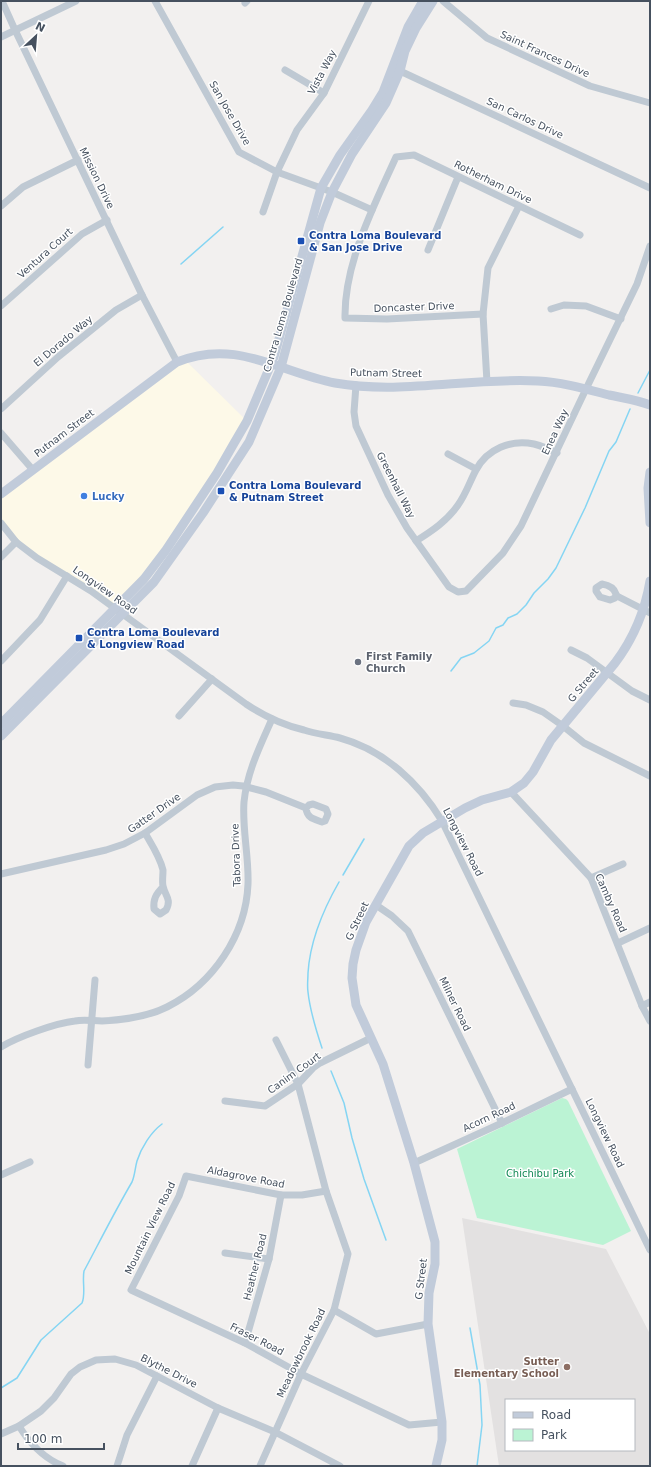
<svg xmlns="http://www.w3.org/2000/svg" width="651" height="1467" font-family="'DejaVu Sans',sans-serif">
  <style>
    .commercial { fill: #fdf9e8 }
    .education { fill: #e3e1e1; fill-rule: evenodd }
    .green { fill: #bbf3d4 }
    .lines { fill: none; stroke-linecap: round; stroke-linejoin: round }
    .stream { stroke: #85d5f3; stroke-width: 1.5 }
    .street { stroke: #bfc9d3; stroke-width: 7 }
    .secondary { stroke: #c1cbda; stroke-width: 9 }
    .transit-dot { fill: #1a4fb4; stroke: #fff; stroke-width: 1.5 }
    .shop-dot { fill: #3f7fe0; stroke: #fff; stroke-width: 1.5 }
    .worship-dot { fill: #6b7280; stroke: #fff; stroke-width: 1.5 }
    .education-dot { fill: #8d6e63; stroke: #fff; stroke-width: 1.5 }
    .labels { text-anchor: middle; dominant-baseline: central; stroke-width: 3; stroke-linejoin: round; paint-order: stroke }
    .street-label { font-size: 10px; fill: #46515f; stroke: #fff }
    .transit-label { font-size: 10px; font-weight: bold; fill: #164399; stroke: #fff; text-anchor: start }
    .shop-label { font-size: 10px; font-weight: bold; fill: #366cbe; stroke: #fff; text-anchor: start }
    .worship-label { font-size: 10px; font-weight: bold; fill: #5b616d; stroke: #fff; text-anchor: start }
    .park-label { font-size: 10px; fill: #108754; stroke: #fff }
    .education-label { font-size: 10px; font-weight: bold; fill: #785e54; stroke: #fff; text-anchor: end }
  </style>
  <rect width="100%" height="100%" fill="#f2f0ef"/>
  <polygon class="commercial" points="184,359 247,421 166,550 114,608 37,558 1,524 1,494"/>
  <path class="education" d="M462,1218L606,1249L650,1334V1466H499ZM506,1400H634V1450H506Z"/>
  <polygon class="green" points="562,1098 566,1099 568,1101 631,1231 603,1245 477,1218 457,1149"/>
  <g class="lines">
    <g class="stream">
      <polyline points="181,264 223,227"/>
      <polyline points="638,393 650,370"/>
      <polyline points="451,671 461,658 474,653 489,641 496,628 503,625 508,618 517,614 526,605 534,593 548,579 556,568 585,508 609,451 616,442 630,409"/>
      <polyline points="343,875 364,839"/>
      <path d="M322,1048C316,1030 310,1011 308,992C307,986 308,979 308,973C310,941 323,910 339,882"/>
      <polyline points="331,1071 344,1103 352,1138 364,1179 386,1240"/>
      <polyline points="470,1328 480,1385 482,1425 477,1466"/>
      <path d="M1,1388L17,1378L41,1340L82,1303C86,1294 82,1281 84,1271C100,1241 115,1211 132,1182C135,1175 135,1168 137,1161C141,1148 151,1132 162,1124"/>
    </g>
    <g class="street">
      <polyline points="2,1 15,30 142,295 177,362"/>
      <polyline points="155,1 239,152 277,172 332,192 372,210"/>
      <polyline points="443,1 487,38 590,86 650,103"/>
      <polyline points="245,3 247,1"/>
      <polyline points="1,37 76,1"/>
      <polyline points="285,70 324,93"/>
      <polyline points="400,71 650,188"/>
      <polyline points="1,206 23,187 78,160"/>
      <polyline points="263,212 277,172 297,130 324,93 369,1"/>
      <polyline points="428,250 458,177"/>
      <polyline points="1,306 82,234 107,220"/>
      <polyline points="551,309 564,305 586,306 621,319"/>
      <path d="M483,314L387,319L345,318C344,263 374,206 396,157L414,155L580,235"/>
      <polyline points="487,382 483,314 488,268 519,206"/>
      <polyline points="356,385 354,412 356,426 388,495 407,528 449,587 458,592 466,591 503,553 521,526 586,389 637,284 650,246"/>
      <polyline points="1,409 58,357 116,310 142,295"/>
      <polyline points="1,433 33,470"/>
      <polyline points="448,454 476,469"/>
      <path d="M1,523L16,542L37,558L91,591L246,704C264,716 283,725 304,730C316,734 328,735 340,738C384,750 419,783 442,821L650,1250"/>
      <path d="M416,541C432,531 447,521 458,505C466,494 470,481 476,470C487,449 511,439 534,444C542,446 549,449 557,453"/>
      <polyline points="1,557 16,542"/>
      <path d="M602,584C608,585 614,587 616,594L615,598L610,600L600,597L596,591V588Z"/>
      <polyline points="617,596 650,613"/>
      <polyline points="571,650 587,658 632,691 650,700"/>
      <polyline points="1,661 40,620 67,576"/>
      <polyline points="513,703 526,705 543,712 563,726 584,743 650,776"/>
      <polyline points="179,716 212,679"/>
      <polyline points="511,792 591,878 642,1006 650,1021"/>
      <path d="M313,804L326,809L328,814L325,821L322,822C313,819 307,818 306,808L309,805Z"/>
      <path d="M145,833C152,845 160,857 163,870C163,876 162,881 163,886C165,896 172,899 166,910L160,914L154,909C153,899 156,894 163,887"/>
      <polyline points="1,874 106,850 124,844 145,833 197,795 215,787 233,785 243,786 266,792 306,808"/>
      <polyline points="591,878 623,864"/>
      <polyline points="376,905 392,916 408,931 502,1123"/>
      <polyline points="618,943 650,928"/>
      <polyline points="642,1006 650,1002"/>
      <path d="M1,1047C17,1037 56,1023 75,1021C84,1019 93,1021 102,1021C124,1020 147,1017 167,1007C213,984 246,935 248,884C249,856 242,829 244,802C247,772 260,746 272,719"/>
      <polyline points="88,1065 95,980"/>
      <polyline points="225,1101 265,1106 298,1084 313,1068 320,1063 371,1038"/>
      <polyline points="414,1163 502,1123 572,1089"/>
      <polyline points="1,1175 30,1162"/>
      <polyline points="326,1191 302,1195 281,1195 186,1176 179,1196 131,1290 245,1343 301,1374 409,1425 442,1422"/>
      <polyline points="225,1253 269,1259"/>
      <polyline points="334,1310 376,1334 428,1324"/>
      <polyline points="245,1343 269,1259 281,1195"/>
      <path d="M19,1426C30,1444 43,1458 63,1466"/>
      <polyline points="1,1434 19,1426 41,1411 54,1398 71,1374 80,1367 96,1360 115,1359 136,1365 218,1408 275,1432 340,1466"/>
      <polyline points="117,1466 127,1435 157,1376"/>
      <polyline points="192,1466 218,1408"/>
      <polyline points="260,1466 301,1374 334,1310 348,1254 326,1191 298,1084 276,1040"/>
    </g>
    <g class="secondary">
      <polyline points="650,472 648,488 650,523"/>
      <path d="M1,494L177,362C236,338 279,372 335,383C402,395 470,377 538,381C562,382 586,389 609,395C623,398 637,400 650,405"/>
      <polyline points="1,724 144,579 166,550 217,473 233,445 247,421 274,357 321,188 340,155 372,110 383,92 408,27 423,1"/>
      <polyline points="1,736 154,582 203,513 249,442 281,367 320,223 332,192 352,154 386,103 400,71 405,51 416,28 433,1"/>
      <path d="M436,1466L442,1440V1422L428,1324L429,1293L435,1264V1242L414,1163L383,1064L356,1005L352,978L353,964L356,950L366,922L409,846L423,833L465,808L482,800L511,792L524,783L533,772L551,740L615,663C633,639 645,611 650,581"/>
    </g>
  </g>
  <g class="transit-dot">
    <rect x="297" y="237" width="8" height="8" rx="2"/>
    <rect x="217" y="487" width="8" height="8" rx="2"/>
    <rect x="75" y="634" width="8" height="8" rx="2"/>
  </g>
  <circle class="shop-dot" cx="84" cy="496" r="4"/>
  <circle class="worship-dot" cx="358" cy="662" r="4"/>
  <circle class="education-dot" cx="567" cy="1367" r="4"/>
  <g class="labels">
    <g class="street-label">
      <text transform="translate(545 54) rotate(25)">Saint Frances Drive</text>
      <text transform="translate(322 72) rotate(-62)">Vista Way</text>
      <text transform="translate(230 113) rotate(60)">San Jose Drive</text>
      <text transform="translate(525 118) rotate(25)">San Carlos Drive</text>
      <text transform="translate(97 178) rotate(64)">Mission Drive</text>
      <text transform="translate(493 182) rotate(26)">Rotherham Drive</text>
      <text transform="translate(45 253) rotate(-42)">Ventura Court</text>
      <text transform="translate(414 307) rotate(-2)">Doncaster Drive</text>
      <text transform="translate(283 315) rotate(-74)">Contra Loma Boulevard</text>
      <text transform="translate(63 341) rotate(-40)">El Dorado Way</text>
      <text transform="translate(386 373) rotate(1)">Putnam Street</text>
      <text transform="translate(555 432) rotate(-65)">Enea Way</text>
      <text transform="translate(64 433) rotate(-37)">Putnam Street</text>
      <text transform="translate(396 485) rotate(63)">Greenhall Way</text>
      <text transform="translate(105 590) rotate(35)">Longview Road</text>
      <text transform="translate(583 685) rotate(-50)">G Street</text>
      <text transform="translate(154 813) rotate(-35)">Gatter Drive</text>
      <text transform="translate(463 842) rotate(63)">Longview Road</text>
      <text transform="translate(236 855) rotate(-92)">Tabora Drive</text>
      <text transform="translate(611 903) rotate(66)">Camby Road</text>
      <text transform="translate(357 921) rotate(-65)">G Street</text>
      <text transform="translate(455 1004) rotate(64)">Milner Road</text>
      <text transform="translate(294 1073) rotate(-36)">Canim Court</text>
      <text transform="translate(489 1117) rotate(-25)">Acorn Road</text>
      <text transform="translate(605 1133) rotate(64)">Longview Road</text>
      <text transform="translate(246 1177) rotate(11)">Aldagrove Road</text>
      <text transform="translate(150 1228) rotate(-64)">Mountain View Road</text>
      <text transform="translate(255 1267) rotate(-76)">Heather Road</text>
      <text transform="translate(421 1279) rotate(-83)">G Street</text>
      <text transform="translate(257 1339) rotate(27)">Fraser Road</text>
      <text transform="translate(301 1353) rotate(-64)">Meadowbrook Road</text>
      <text transform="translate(169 1371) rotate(27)">Blythe Drive</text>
    </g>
    <g class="transit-label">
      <text x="309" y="235">Contra Loma Boulevard<tspan x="309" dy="12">&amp; San Jose Drive</tspan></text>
      <text x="229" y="485">Contra Loma Boulevard<tspan x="229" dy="12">&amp; Putnam Street</tspan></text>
      <text x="87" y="632">Contra Loma Boulevard<tspan x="87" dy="12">&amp; Longview Road</tspan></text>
    </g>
    <g class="shop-label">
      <text x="92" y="496">Lucky</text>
    </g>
    <g class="worship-label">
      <text x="366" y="656">First Family<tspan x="366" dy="12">Church</tspan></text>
    </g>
    <g class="park-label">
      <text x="540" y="1173">Chichibu Park</text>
    </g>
    <g class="education-label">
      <text x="559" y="1361">Sutter<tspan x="559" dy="12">Elementary School</tspan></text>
    </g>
  </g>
  <rect width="651" height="1467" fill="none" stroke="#46515f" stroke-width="4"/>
  <rect x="505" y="1399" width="130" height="52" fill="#ffffff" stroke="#b5b9bf"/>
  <rect x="513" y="1412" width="20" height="6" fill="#c1cbda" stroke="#b5b9bf"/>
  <text x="541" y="1419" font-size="12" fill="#46515f">Road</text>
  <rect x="513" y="1429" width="20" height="12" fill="#bbf3d4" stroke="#b5b9bf"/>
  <text x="541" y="1439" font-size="12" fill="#46515f">Park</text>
  <g transform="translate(36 36) rotate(26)" stroke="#ffffff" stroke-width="3" paint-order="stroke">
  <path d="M0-3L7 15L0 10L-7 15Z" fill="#46515f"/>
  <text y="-6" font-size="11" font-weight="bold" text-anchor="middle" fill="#46515f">N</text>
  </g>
  <path d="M18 1443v6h86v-6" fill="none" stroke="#46515f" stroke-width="2"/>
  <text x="24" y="1443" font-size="12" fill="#46515f" stroke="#ffffff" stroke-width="3" paint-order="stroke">100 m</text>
</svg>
